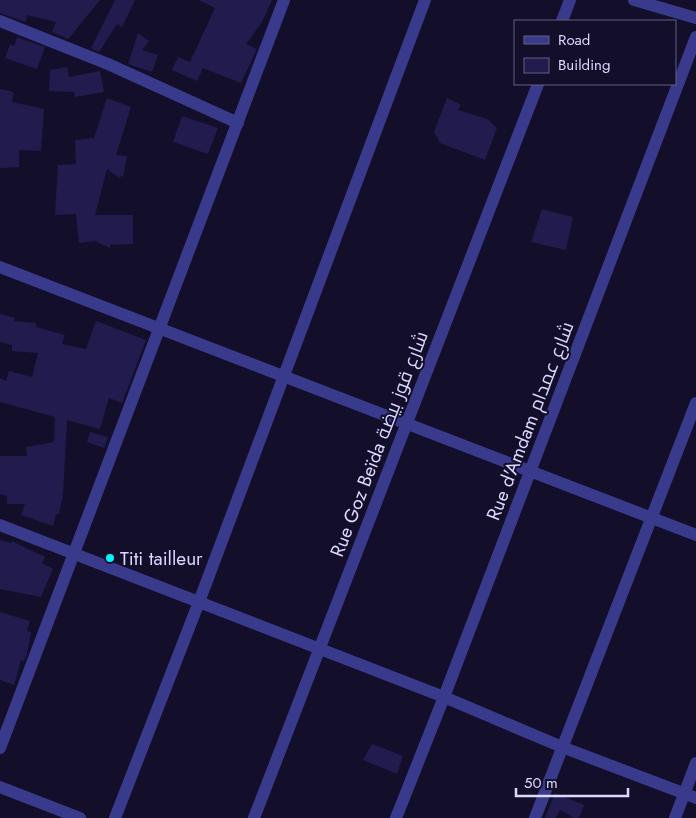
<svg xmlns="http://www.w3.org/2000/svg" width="696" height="818" font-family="Jost,Cairo,sans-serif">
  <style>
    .building { fill: #221b4d }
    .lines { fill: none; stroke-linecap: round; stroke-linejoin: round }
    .minor { stroke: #393a8c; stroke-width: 12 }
    .poi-dot { fill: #05f3ff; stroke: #130f2b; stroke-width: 2 }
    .labels { text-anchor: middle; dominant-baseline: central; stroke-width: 4; stroke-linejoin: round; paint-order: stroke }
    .street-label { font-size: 19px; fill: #dcd9ff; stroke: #130f2b }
    .poi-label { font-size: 19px; fill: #dcd9ff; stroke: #130f2b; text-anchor: start }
  </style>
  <rect width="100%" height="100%" fill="#130f2b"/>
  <g class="building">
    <polygon points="0,0 100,0 68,39 52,32 56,22 27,15 26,22 0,13"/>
    <polygon points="115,0 135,0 122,27 117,24 99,52 91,48"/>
    <polygon points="199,0 272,0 262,22 246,44 257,49 241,83 203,68 197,81 172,70 178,57 190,62 215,8"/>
    <polygon points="138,33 149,41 142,50 158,55 152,72 128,64"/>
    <polygon points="17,37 45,47 37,69 5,58 10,44 14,46"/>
    <polygon points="67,67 69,77 100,71 104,92 75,97 74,92 49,91 50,70"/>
    <polygon points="0,89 14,92 12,102 44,109 41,151 19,150 19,167 0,168"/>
    <polygon points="107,98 131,107 116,155 127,156 123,177 120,176 119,178 107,169 95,215 133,215 133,244 110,245 110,248 95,241 79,243 76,214 55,215 58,165 76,164 75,140 94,138"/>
    <polygon points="447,98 461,105 458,110 487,119 497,128 485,160 440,143 434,132"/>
    <polygon points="182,116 218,128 208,154 173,142"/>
    <polygon points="542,209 573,217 566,250 531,242"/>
    <polygon points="0,314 15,318 14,321 36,323 36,327 65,335 62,344 86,349 96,321 146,340 122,403 109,398 100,429 67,420 63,494 59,514 56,514 53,526 21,515 25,504 7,504 7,496 0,494 0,456 27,456 26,447 54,442 55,417 0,402 0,378 6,381 9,371 32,377 38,353 12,351 12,345 0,342"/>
    <polygon points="90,432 108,437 104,448 87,442"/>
    <polygon points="0,540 11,543 12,541 45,557 42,563 53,569 41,597 0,589"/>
    <polygon points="0,612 30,621 27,631 31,632 27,654 24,661 21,660 14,685 0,680"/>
    <polygon points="372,744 403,756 397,774 363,760"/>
    <polygon points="555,793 584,805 579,818 574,818 560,810 556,818 545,818"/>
  </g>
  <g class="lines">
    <g class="minor">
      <polyline points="634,0 696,18"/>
      <polyline points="0,21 108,64 238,123"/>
      <polyline points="562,21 570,0"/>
      <polyline points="0,267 696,535"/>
      <polyline points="0,525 444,697 562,747 696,798"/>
      <polyline points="0,748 284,0"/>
      <polyline points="0,787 80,818"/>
      <polyline points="115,818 199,602 425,0"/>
      <polyline points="254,818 538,84"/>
      <polyline points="396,818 444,697 696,37"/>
      <polyline points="535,818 696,403"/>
      <polyline points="675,818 696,763"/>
    </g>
  </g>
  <circle class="poi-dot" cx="110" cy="558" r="5"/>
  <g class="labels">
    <g class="street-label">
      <text transform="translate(530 421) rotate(-69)">Rue d'Amdam شارع عمدام</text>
      <text transform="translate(379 444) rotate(-69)">Rue Goz Beïda شارع قوز بيضة</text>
    </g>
    <g class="poi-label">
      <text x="120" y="558">Titi tailleur</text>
    </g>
  </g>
  <rect x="514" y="20" width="162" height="65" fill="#130f2b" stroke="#636080"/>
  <rect x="524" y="36" width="25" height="8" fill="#393a8c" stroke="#636080"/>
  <text x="558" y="45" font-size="15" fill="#dcd9ff">Road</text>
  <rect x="524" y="58" width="25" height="15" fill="#221b4d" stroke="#636080"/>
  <text x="558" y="70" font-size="15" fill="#dcd9ff">Building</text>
  <path d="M516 788v8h112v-8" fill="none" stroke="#dcd9ff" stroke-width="2.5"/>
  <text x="524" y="788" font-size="15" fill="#dcd9ff" stroke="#130f2b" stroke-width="4" paint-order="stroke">50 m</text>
</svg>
